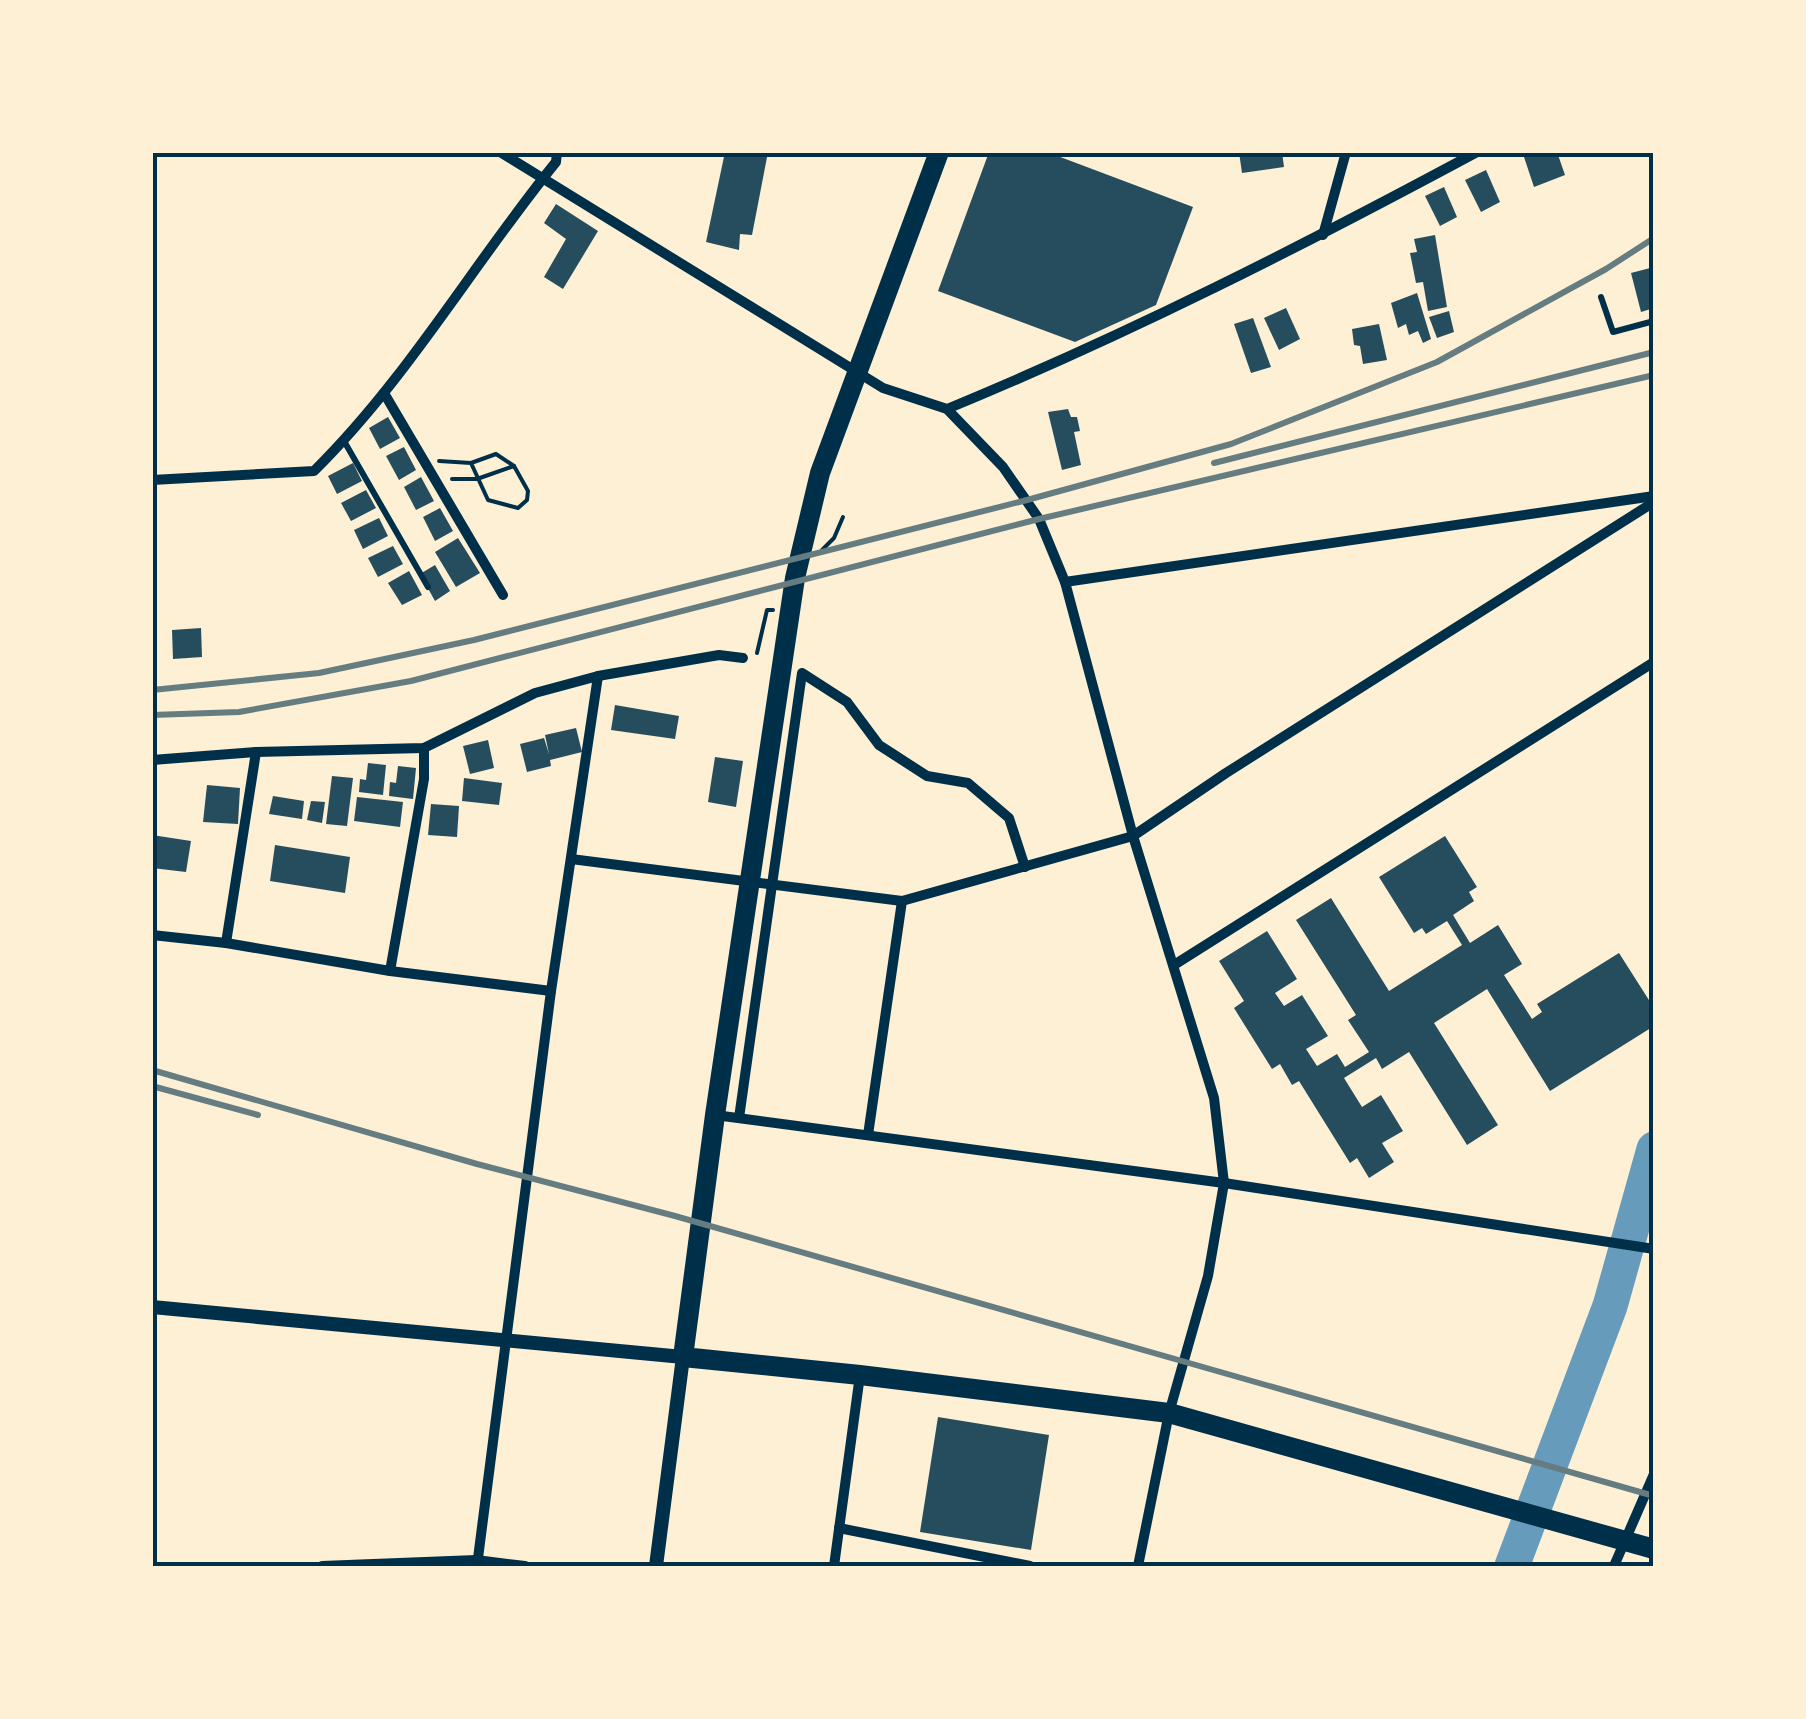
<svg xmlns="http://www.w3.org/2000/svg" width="1806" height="1719" font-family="'Alegreya Sans',sans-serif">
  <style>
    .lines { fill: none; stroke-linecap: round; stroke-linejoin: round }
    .river { stroke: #669bbc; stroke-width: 35 }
    .building { fill: #264d5e }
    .path { stroke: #003049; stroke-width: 4 }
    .service { stroke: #003049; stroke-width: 6 }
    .minor { stroke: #003049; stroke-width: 10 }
    .tertiary { stroke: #003049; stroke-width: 14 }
    .trunk { stroke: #003049; stroke-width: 20 }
    .rail { stroke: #657d81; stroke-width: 6 }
    .neatline { fill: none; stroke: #003049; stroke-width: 4 }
  </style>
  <rect width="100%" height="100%" fill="#fdf0d5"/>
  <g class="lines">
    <polyline class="river" points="1512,1566 1610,1306 1654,1149"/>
  </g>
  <g class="building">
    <polygon points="725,152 768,152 752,235 740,234 739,250 706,242"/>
    <polygon points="989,152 1047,152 1193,207 1156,305 1075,342 938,291"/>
    <polygon points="1239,152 1282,152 1284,167 1242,173"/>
    <polygon points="1536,152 1557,152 1565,175 1534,187 1524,157"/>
    <polygon points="1486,170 1500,202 1481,212 1465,180"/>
    <polygon points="1444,187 1457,217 1440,226 1425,196"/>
    <polygon points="556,204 598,231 563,289 544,277 566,239 544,223"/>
    <polygon points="1435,235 1447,307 1428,311 1423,282 1416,283 1410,253 1417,252 1414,239"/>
    <polygon points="1654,267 1654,308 1641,312 1631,273"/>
    <polygon points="1417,293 1431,339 1423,343 1418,331 1409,335 1406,324 1398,328 1391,303"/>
    <polygon points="1286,308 1300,339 1279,350 1264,318"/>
    <polygon points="1449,311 1454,332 1437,338 1429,317"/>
    <polygon points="1253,318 1271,367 1251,373 1234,324"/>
    <polygon points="1379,324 1387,360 1363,364 1360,346 1354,345 1352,329"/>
    <polygon points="1068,409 1071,417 1077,417 1080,431 1074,432 1081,465 1062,470 1048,412"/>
    <polygon points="388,417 400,438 380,449 369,428"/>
    <polygon points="404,447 416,470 399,480 386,456"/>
    <polygon points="353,463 362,481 337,494 328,476"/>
    <polygon points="421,477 434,501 416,510 404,487"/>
    <polygon points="366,490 376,508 351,521 341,503"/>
    <polygon points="440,508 453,531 435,541 423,517"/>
    <polygon points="379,518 388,536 363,549 354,530"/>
    <polygon points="458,538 480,573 456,587 435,552"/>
    <polygon points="393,546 403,564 378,577 368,558"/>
    <polygon points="435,565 450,591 435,601 420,574"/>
    <polygon points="409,571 422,595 402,605 388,583"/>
    <polygon points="201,628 202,657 173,659 172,630"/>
    <polygon points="615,705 679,716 675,739 611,730"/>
    <polygon points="576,728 582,752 550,760 551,766 527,772 520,744 544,738 549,754 545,735"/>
    <polygon points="488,740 494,768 470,774 463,746"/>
    <polygon points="715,757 743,761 736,807 708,802"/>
    <polygon points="368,763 386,765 383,795 359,792 360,779 366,780"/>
    <polygon points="398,766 416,768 413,799 389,796 390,782 396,783"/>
    <polygon points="332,776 353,778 347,826 326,824"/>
    <polygon points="464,778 502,783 499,805 462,801"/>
    <polygon points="207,785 240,788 238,824 203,822"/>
    <polygon points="273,796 304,801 302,819 269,814"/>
    <polygon points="357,797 403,802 400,827 354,821"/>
    <polygon points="311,801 325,802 322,823 307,820"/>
    <polygon points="431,804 459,806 457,837 428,835"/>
    <polygon points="152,835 191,841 186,872 152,868"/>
    <polygon points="1445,836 1477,887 1469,892 1474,901 1453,915 1470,943 1498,925 1522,964 1504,975 1532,1019 1542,1012 1537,1004 1619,953 1654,1008 1654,1026 1550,1091 1487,989 1434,1023 1498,1125 1467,1145 1409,1052 1382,1069 1376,1058 1344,1078 1362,1107 1381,1095 1403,1131 1382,1143 1394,1162 1369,1178 1357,1158 1350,1163 1299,1081 1292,1085 1280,1064 1272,1069 1234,1008 1244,1001 1219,961 1267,931 1297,979 1275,993 1284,1006 1302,995 1328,1036 1306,1049 1317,1066 1337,1054 1345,1067 1369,1052 1348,1020 1356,1015 1296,920 1331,898 1389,991 1462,945 1447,921 1426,934 1422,928 1414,933 1379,877"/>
    <polygon points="275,845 350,857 345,893 270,881"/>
    <polygon points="938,1417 1049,1435 1031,1550 920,1532"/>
  </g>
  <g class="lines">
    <g class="path">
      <polyline points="439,461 471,463 496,454 514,466 528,491 527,500 518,508 488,500 471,463"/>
      <polyline points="452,479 477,479 514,466"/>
      <polyline points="822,550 834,538 843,517"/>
      <polyline points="757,653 767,610 773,610"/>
    </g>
    <g class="service">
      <polyline points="1601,297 1613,332 1654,321"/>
      <polyline points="344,441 428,587"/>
    </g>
    <g class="minor">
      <polyline points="500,152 883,388 947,409 1003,467 1039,519 1065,582 1133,836 1214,1098 1224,1183 1208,1276 1169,1413 1138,1566"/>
      <polyline points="1323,235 1346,152"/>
      <polyline points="384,393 503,595"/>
      <path d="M947,409C1129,334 1304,245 1477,152"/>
      <path d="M152,480L314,471C408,378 473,264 556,162L557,152"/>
      <polyline points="1065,582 1654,496"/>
      <polyline points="598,676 719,655 743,658"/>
      <polyline points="152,760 256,752 424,748 535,693 598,676 551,991 477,1566"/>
      <polyline points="571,859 902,901 1133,836 1226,773 1654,502"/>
      <polyline points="152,935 226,943 390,971 551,991"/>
      <polyline points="226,943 256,752"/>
      <polyline points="1174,965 1654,662"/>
      <polyline points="390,971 424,779 424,748"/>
      <polyline points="715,1115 1224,1183 1654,1249"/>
      <polyline points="739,1118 802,673 847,702 879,745 927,776 968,783 1009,818 1025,867"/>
      <polyline points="868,1135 902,901"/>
      <polyline points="839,1528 1030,1566"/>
      <polyline points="322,1566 476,1560 525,1566"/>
      <polyline points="834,1566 860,1375"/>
      <polyline points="1614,1566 1654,1474"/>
    </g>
    <polyline class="tertiary" points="152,1307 683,1357 656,1566"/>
    <polyline class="trunk" points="939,152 820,473 795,578 715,1115 683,1357 860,1375 1169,1413 1654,1549"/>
    <g class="rail">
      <polyline points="1214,463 1654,352"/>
      <polyline points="152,690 319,673 474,640 1027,500 1231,444 1437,362 1606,269 1654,238"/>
      <polyline points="152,715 239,712 411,681 1039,519 1654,375"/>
      <polyline points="152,1070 477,1164 675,1216 1654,1496"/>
      <polyline points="152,1086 258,1115"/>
    </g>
  </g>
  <rect width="1806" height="1719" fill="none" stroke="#fdf0d5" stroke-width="310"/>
  <rect x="155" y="155" width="1496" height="1409" class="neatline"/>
</svg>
